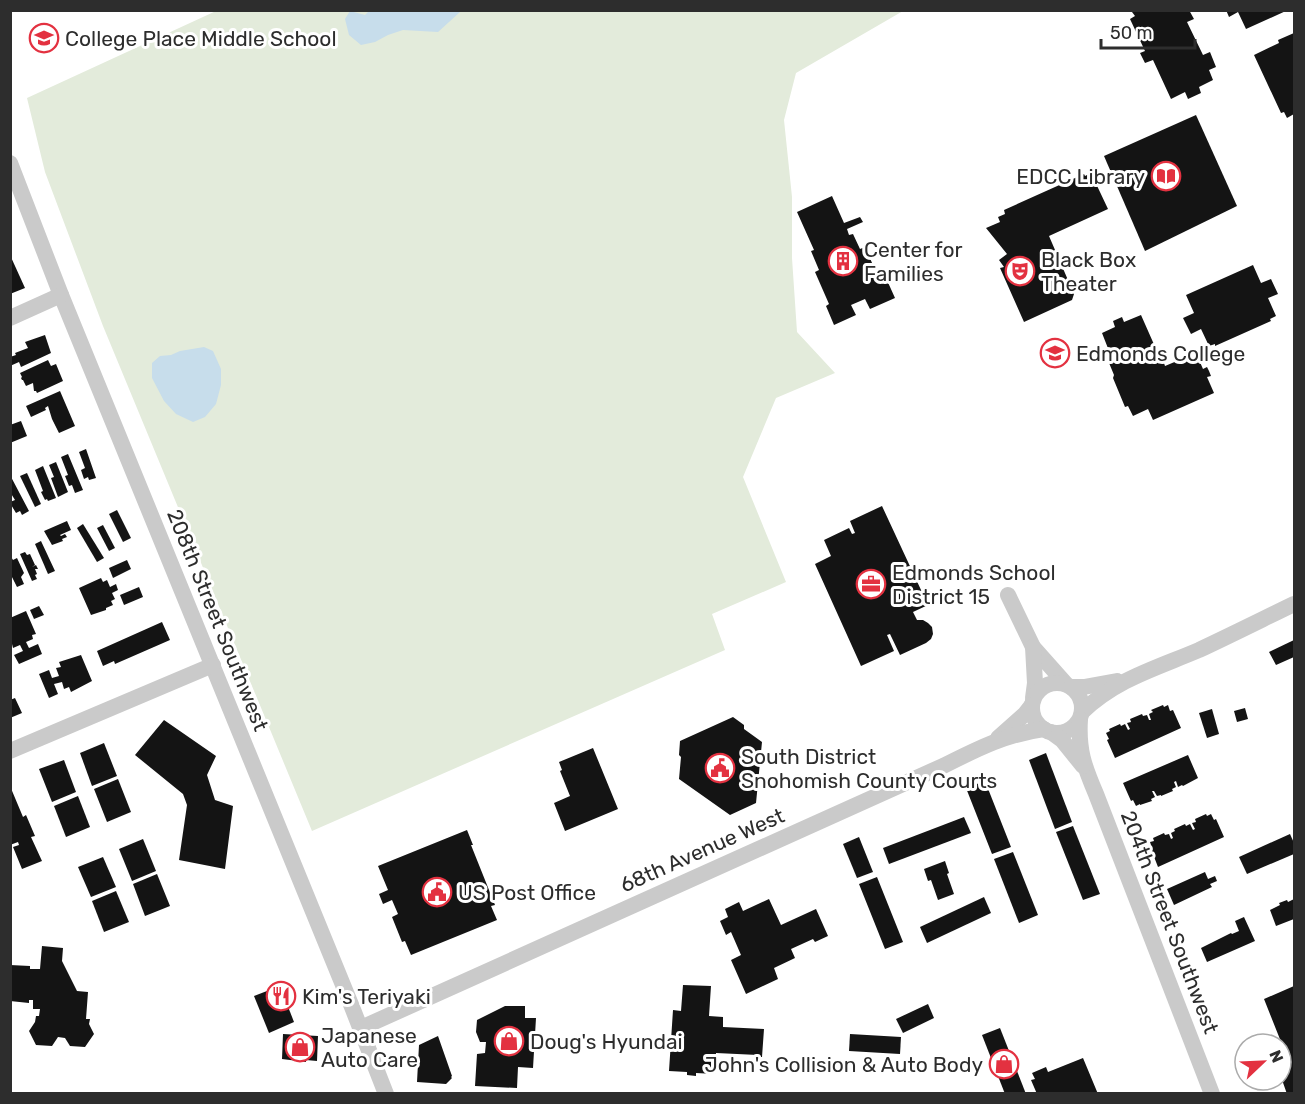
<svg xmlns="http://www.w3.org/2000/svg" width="1305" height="1104" font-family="Rubik,sans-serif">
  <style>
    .green { fill: #e3ebdb }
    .water { fill: #c7ddeb }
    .building { fill: #141414 }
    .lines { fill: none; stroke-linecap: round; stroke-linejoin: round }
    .minor { stroke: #cacaca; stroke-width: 16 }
    .labels { text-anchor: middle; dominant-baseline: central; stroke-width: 6; stroke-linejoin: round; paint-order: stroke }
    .poi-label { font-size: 21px; fill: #2d2d2d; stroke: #fff; text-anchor: start }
    .street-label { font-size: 21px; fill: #2d2d2d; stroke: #fff }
  </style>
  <rect width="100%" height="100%" fill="#fff"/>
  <polygon class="green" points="216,11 903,11 796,73 784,120 792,197 792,258 797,332 835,373 776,398 743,477 786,582 712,614 725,650 312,831 103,326 45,172 27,98"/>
  <g class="water">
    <polygon points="369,11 459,10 460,12 438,32 403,30 388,35 375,42 361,45 349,35 345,19 350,11 365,15"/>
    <polygon points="204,347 213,351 221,369 221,385 216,404 205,417 193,422 176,414 164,401 152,378 152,363 160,356 171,355 180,351"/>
  </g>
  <g class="building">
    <polygon points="1135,10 1189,10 1194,19 1187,22 1203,55 1210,52 1216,67 1209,70 1213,80 1199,87 1201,93 1188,99 1185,92 1171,99 1153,60 1145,63 1140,53 1145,51 1130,19 1135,16 1132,12"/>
    <polygon points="1226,10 1288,10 1246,29 1238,12 1229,17"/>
    <polygon points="1294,33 1294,114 1287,118 1284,112 1281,113 1254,55 1279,43 1278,40"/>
    <polygon points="1196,115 1237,206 1145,251 1104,156"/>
    <polygon points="1091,173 1108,209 1049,236 1074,294 1072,300 1024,322 1000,268 1004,267 999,260 1007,254 986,228 1000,222 998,217 1005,214 1004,210 1084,174 1085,176"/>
    <polygon points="832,196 844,223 860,217 863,222 847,229 849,235 853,234 860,249 865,247 880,281 886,278 895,298 870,309 865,299 851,305 856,315 834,325 826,306 829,304 815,272 819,270 811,251 814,250 797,212"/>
    <polygon points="10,255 25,288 10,294"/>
    <polygon points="1253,265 1261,283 1271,279 1278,294 1268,298 1276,316 1270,319 1271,321 1215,346 1215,344 1209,346 1201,329 1191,334 1183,318 1194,313 1186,295"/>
    <polygon points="1141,315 1160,358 1162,357 1165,366 1196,353 1203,369 1207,367 1209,371 1211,376 1207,377 1214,393 1153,420 1148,409 1133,416 1128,406 1125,407 1113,378 1114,375 1107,358 1111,356 1102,333 1115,327 1113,321 1122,317 1124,322"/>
    <polygon points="45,335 51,353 21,367 19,362 10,366 10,357 16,355 15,353 28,348 25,342"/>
    <polygon points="48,360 51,366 56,364 63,381 37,393 36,391 34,391 33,383 26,386 23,380 22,380 21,378 22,377 20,373"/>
    <polygon points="60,391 75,426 59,433 52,419 48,406 45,408 46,410 31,417 26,406"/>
    <polygon points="21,421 27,436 10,443 10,425"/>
    <polygon points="86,449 96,478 89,480 88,477 84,479 81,470 85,468 79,452"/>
    <polygon points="68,454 83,490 75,493 72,485 69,486 65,476 68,475 61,457"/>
    <polygon points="56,462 68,492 58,497 51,478 54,477 49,465"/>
    <polygon points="43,466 56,498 48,501 47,499 45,500 41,492 43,491 35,470"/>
    <polygon points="27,473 41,504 35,507 20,476"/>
    <polygon points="10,475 29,511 22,515 20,511 16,513 10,503 10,502 15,500 10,492"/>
    <polygon points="882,506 928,605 913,612 917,620 923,620 928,623 932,627 933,634 931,639 926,643 900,655 890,634 887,635 894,651 861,666 815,564 831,556 824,540 849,528 852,534 855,533 850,521"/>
    <polygon points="117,510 131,538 123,542 109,514"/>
    <polygon points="67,521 71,530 60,535 61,536 65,534 67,537 62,539 63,541 52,545 44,531"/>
    <polygon points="83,524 104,558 97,562 77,528"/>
    <polygon points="103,525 115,548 109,551 97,528"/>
    <polygon points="41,541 55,571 48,574 35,544"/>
    <polygon points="25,552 27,555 30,554 35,565 32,567 36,565 38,569 35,569 37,574 35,575 37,579 32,581 20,554"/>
    <polygon points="10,555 13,560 17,558 24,573 21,577 24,584 17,587 10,573"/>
    <polygon points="127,560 131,569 113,578 109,568"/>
    <polygon points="101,578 103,582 107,580 110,587 116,584 118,590 112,593 115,599 111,601 113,605 106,608 106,610 91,615 79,588"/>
    <polygon points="139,587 143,597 124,605 120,595"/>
    <polygon points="39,606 44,615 34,619 30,610"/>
    <polygon points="26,611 36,634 32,635 33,639 26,642 29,648 38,644 42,654 19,664 14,655 23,651 20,645 13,648 12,644 10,645 10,618"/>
    <polygon points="162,622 170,640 115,664 114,661 103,666 97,651"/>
    <polygon points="1294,640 1294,657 1276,665 1269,652"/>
    <polygon points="81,655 92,681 71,692 69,687 64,689 62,682 54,684 58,694 49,698 39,674 49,670 52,678 59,676 56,668 61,667 59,662"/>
    <polygon points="15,698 22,713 10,718 10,700"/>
    <polygon points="1163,705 1164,707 1168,705 1170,711 1173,710 1181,728 1115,758 1107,740 1109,739 1106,733 1110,731 1109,729 1120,724 1121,726 1125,724 1128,730 1130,729 1127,723 1131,722 1130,719 1142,714 1143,716 1147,715 1149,720 1151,720 1149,714 1153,712 1151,710"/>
    <polygon points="1245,708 1248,719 1237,722 1234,711"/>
    <polygon points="1212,709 1219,734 1207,738 1199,713"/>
    <polygon points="733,717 744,725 744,729 762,742 756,803 730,815 679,779 681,757 679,755 680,741"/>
    <polygon points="164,720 216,756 207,775 215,800 233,806 225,869 179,860 187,805 183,794 135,755"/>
    <polygon points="104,743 117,776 92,786 80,753"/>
    <polygon points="593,748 618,809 565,831 554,803 570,796 560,771 562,770 559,762"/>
    <polygon points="1046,753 1072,822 1055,829 1029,760"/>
    <polygon points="1188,755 1198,778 1183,786 1182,785 1178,787 1176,781 1174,782 1176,787 1172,789 1173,791 1161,796 1161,795 1157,796 1154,791 1152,791 1155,797 1151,799 1152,801 1140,805 1140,804 1136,806 1133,800 1131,801 1123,783"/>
    <polygon points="64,760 76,792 52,802 39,769"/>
    <polygon points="118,779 131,812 107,822 94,789"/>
    <polygon points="985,781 1011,847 992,854 966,788"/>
    <polygon points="10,786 23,817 26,815 35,836 31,837 42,861 22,869 13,847 19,845 18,842 10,845"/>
    <polygon points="78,796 90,827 66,837 54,806"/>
    <polygon points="1206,814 1207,816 1211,814 1214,820 1216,819 1224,837 1158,867 1151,849 1152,848 1150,842 1154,841 1153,838 1164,833 1165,835 1169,834 1171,839 1173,838 1171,833 1175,831 1174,829 1185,824 1186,826 1190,824 1193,830 1195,829 1192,823 1196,822 1195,819"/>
    <polygon points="964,817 971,833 889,864 883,848"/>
    <polygon points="1073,826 1100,894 1083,900 1056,832"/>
    <polygon points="467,830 473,845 471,845 495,905 491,906 497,920 411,955 405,941 402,942 392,917 398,914 392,900 383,904 379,894 388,890 378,866"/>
    <polygon points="1290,834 1294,843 1294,854 1247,874 1239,857"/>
    <polygon points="859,837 873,872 857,878 843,844"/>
    <polygon points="143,839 156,871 132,881 119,849"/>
    <polygon points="1013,852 1038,915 1019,923 994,859"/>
    <polygon points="103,857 116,887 91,897 78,867"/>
    <polygon points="945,861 949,873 947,874 954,894 938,900 931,880 928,881 924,869"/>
    <polygon points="1205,872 1208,879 1215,876 1217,881 1210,884 1212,887 1174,905 1167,889"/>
    <polygon points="157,874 170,906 145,916 133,884"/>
    <polygon points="877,877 903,942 885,949 859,884"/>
    <polygon points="116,891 129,922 104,932 92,901"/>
    <polygon points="984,897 991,913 927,943 920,927"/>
    <polygon points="769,899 781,925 816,909 828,936 815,942 813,939 791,949 795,958 774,968 778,979 746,994 731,960 741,955 731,932 726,935 720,921 728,917 725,909 739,902 743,911"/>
    <polygon points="1294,899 1294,919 1276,926 1270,910 1280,905 1279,903 1287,900 1288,902"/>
    <polygon points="1244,917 1255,941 1207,962 1201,948 1231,933 1232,934 1239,931 1235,921"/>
    <polygon points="42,946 63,948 62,961 77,991 88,992 86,1019 90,1019 89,1024 94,1034 85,1047 70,1046 65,1038 58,1037 52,1046 36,1045 29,1031 35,1022 36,1016 39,1016 40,1009 33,1009 33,1000 29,1000 29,1003 10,1001 10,965 30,966 30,969 40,969"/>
    <polygon points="683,985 711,986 709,1016 723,1017 723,1027 764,1029 762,1057 757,1057 758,1055 716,1053 715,1074 696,1073 696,1076 687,1075 687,1072 669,1071 673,1010 681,1011"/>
    <polygon points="280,986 294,1022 269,1033 254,996"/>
    <polygon points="1294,986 1294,1094 1287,1094 1281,1077 1281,1071 1291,1067 1264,999"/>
    <polygon points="928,1004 934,1018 903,1033 896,1019"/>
    <polygon points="505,1006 525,1006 525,1018 536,1018 533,1068 518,1067 517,1088 475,1086 477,1054 485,1053 486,1042 480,1042 476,1032 477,1020"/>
    <polygon points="1000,1028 1026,1094 1005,1094 982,1035"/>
    <polygon points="283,1034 318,1036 317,1061 306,1060 306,1062 282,1059"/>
    <polygon points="850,1034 901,1037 900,1054 849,1051"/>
    <polygon points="438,1036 452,1076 451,1077 452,1078 446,1084 417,1082 419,1045"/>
    <polygon points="1083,1058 1098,1094 1037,1094 1031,1080 1035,1079 1032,1073 1046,1067 1048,1072"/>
  </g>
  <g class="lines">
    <g class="minor">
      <polyline points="10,163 61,295 352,1007 386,1094"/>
      <polyline points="10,318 61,295"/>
      <polyline points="1008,595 1033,647 1065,683"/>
      <polyline points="1033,647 1035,683 1033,698"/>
      <circle cx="1057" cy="708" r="25"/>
      <polyline points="1071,687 1084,687 1117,681"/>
      <path d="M1082,712C1116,679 1157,668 1199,650C1231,635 1263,619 1294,604"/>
      <path d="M1080,719C1078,750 1084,766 1096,794L1212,1094"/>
      <polyline points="1051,732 1062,740 1083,766"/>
      <polyline points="998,738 1025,714 1032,705"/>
      <polyline points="10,751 213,665"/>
      <path d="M361,1028L943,766C977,749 1006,734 1044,729"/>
    </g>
  </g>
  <defs>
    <g id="school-ring" transform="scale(1.5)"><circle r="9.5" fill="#fff" stroke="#e33140" stroke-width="1.5"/><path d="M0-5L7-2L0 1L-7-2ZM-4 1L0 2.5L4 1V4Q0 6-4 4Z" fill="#e33140"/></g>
    <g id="library-ring" transform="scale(1.5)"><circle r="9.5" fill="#fff" stroke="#e33140" stroke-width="1.5"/><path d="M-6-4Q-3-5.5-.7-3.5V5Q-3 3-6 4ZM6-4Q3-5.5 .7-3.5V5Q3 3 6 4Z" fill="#e33140"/></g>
    <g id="building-ring" transform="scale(1.5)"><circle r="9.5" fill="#fff" stroke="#e33140" stroke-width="1.5"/><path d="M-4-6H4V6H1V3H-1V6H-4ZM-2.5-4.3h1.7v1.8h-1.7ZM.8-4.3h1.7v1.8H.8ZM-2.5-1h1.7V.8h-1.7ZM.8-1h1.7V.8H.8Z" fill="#e33140"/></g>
    <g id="theatre-ring" transform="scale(1.5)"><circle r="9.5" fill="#fff" stroke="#e33140" stroke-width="1.5"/><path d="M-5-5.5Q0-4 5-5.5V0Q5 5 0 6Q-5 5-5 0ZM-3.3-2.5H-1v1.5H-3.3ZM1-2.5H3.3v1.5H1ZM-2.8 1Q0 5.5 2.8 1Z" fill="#e33140"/></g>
    <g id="university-ring" transform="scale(1.5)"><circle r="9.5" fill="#fff" stroke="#e33140" stroke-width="1.5"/><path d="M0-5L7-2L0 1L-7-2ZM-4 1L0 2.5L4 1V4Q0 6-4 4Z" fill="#e33140"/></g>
    <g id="office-ring" transform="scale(1.5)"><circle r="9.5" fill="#fff" stroke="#e33140" stroke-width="1.5"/><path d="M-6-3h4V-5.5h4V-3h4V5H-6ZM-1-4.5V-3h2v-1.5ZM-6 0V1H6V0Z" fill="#e33140"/></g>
    <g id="civic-ring" transform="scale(1.5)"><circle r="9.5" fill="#fff" stroke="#e33140" stroke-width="1.5"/><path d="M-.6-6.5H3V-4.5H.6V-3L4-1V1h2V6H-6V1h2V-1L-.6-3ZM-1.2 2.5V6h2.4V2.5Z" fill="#e33140"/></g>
    <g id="restaurant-ring" transform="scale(1.5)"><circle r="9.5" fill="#fff" stroke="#e33140" stroke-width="1.5"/><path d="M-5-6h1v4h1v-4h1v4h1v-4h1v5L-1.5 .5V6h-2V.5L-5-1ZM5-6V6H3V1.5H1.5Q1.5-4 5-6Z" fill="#e33140"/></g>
    <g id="shop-ring" transform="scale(1.5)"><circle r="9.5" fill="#fff" stroke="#e33140" stroke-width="1.5"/><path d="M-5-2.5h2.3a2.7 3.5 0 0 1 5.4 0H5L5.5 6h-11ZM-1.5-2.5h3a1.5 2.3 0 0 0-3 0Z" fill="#e33140"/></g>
  </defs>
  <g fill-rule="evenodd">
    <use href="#school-ring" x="44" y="38"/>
    <use href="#library-ring" x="1166" y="176"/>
    <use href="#building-ring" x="843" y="261"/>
    <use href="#theatre-ring" x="1020" y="271"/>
    <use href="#university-ring" x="1055" y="353"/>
    <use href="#office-ring" x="871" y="584"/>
    <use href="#civic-ring" x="720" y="768"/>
    <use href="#civic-ring" x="437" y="892"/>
    <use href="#restaurant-ring" x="281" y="996"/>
    <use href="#shop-ring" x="509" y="1041"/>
    <use href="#shop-ring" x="300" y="1047"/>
    <use href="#shop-ring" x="1004" y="1064"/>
  </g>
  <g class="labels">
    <g class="poi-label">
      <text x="65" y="38">College Place Middle School</text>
      <text x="1145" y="176" text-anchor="end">EDCC Library</text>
      <text x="864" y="249">Center for<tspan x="864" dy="24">Families</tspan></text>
      <text x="1041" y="259">Black Box<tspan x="1041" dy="24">Theater</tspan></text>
      <text x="1076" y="353">Edmonds College</text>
      <text x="892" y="572">Edmonds School<tspan x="892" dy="24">District 15</tspan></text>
      <text x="741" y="756">South District<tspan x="741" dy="24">Snohomish County Courts</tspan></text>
      <text x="458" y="892">US Post Office</text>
      <text x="302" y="996">Kim's Teriyaki</text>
      <text x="321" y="1035">Japanese<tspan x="321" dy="24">Auto Care</tspan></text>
      <text x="530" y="1041">Doug's Hyundai</text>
      <text x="983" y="1064" text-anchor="end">John's Collision &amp; Auto Body</text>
    </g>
    <g class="street-label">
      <text transform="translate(218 620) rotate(68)">208th Street Southwest</text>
      <text transform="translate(702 850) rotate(-24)">68th Avenue West</text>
      <text transform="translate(1170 922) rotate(69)">204th Street Southwest</text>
    </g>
  </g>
  <rect width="1305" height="1104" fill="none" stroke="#2d2d2d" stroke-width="24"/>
  <g transform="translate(1263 1062) rotate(67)"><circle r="28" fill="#ffffff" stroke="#ababab" stroke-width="1.5"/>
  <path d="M0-4.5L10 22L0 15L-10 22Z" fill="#e33140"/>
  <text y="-9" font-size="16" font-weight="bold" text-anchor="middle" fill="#2d2d2d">N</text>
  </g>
  <path d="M1101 39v9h94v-9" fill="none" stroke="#2d2d2d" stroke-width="3"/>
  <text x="1110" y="39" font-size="18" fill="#2d2d2d" stroke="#ffffff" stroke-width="4.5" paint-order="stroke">50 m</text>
</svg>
